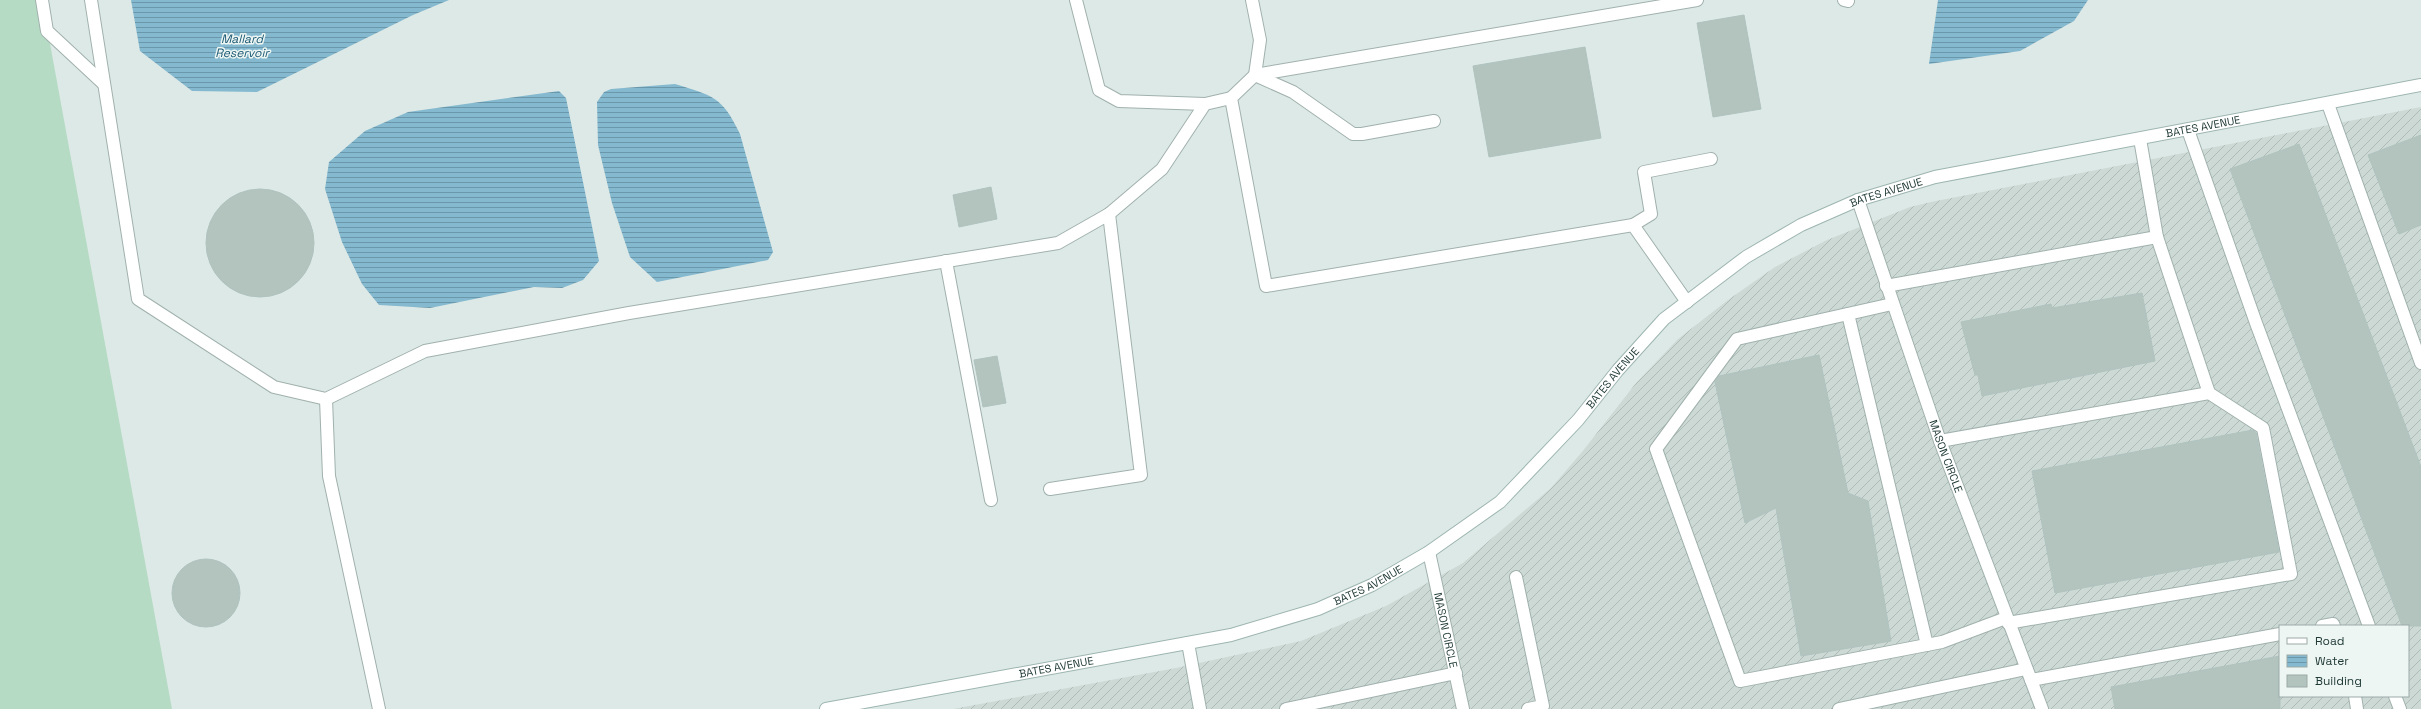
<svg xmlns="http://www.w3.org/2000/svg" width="2421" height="709" font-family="'Space Grotesk',sans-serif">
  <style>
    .industrial { fill: url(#industrial-furrows); fill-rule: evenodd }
    .grass { fill: #b6dbc5 }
    .water { fill: url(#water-rules) }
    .building { fill: #b3c4bf; stroke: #b0c3be }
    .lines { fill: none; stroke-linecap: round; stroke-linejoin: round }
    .lane-casing { stroke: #a0b1ad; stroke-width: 14 }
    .street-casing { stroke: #a0b1ad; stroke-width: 14 }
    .secondary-casing { stroke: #9db5b0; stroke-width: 14 }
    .lane { stroke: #fff; stroke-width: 12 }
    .street { stroke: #fff; stroke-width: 12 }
    .secondary { stroke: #fff; stroke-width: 12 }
    .labels { text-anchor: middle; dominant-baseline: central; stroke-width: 3; stroke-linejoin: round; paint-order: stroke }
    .street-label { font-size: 11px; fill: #1f3935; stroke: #eef6f3 }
    .water-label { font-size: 12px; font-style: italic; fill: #1a5874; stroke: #eef6f3 }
  </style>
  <defs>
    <pattern id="industrial-furrows" width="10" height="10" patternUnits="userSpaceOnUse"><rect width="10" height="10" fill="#ccd9d5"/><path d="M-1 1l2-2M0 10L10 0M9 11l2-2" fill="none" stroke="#afbbb7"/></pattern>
    <pattern id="water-rules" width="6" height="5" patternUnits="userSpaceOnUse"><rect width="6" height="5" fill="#84b9d0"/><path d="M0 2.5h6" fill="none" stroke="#6b97aa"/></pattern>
  </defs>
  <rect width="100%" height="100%" fill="#dde9e6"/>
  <path class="industrial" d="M2421,107V709H953L1176,668L1301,641L1386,606L1463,563L1551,488L1582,452L1636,383L1678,339L1728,300L1775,267L1827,240L1910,207L1931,202ZM2280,626H2408V696H2280Z"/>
  <polygon class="grass" points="0,0 42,0 172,709 0,709"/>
  <g class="water">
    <polygon points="131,0 449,0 413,15 257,92 192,91 140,51"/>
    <polygon points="1938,0 2088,0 2074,21 2020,51 1929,64"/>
    <path d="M675,84C713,96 722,96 740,134L773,252L768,260L657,282L630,257L612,203L598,145L597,102L604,92L611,89Z"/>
    <polygon points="559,91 566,98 599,261 583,280 562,288 534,287 430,308 379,305 362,284 342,242 325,189 329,162 365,131 408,112"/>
  </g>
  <g class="building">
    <polygon points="1744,15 1761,109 1713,117 1697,23"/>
    <polygon points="1585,47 1601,138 1489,157 1473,66"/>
    <polygon points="2421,135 2421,225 2399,234 2368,155"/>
    <polygon points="2299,144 2421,467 2421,626 2402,626 2230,169"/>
    <polygon points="991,187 997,219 959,227 953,195"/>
    <circle cx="260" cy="243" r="54"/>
    <polygon points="2142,293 2155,361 1982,396 1978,375 1975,375 1961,322 2051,304 2052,308"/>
    <polygon points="1819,355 1848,493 1868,501 1891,641 1801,656 1776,508 1745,523 1715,382 1719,376"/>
    <polygon points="997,356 1006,403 983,407 974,360"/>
    <polygon points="2253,430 2256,433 2279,552 2055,593 2032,471"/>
    <circle cx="206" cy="593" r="34"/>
    <polygon points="2280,656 2280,709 2115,709 2111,687"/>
  </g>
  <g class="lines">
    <g class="lane-casing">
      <g id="lane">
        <polyline points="42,0 47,31 104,84"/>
        <polyline points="91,0 138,299 274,387 326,399 425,351 629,313 1058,243 1109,214 1162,169 1205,104 1231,98"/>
        <polyline points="1076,0 1099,90 1119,101 1205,104"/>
        <polyline points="1252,0 1260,40 1255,75 1293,92 1353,134 1362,134 1434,121"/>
        <polyline points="1844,0 1848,1"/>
        <polyline points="2328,104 2421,363"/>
        <polyline points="2188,130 2256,323 2369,626"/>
        <polyline points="1633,225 1651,214 1644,172 1711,159"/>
        <polyline points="946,261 991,500"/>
        <polyline points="1886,286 2157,237 2140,139"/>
        <polyline points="1687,302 1633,225 1266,286 1231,98 1255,75 1697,0"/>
        <polyline points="1892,304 1737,339 1656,449 1740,681 1942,642 2006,618"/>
        <polyline points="1848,314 1927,645"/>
        <polyline points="326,399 329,476 379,709"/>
        <polyline points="1940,441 2209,393 2157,237"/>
        <polyline points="1050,489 1141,475 1109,214"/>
        <polyline points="1516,577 1543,706 1528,709"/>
        <polyline points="2008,623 2291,574 2263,428 2209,393"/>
        <polyline points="2322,626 2333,624 2334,626"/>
        <polyline points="1188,643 1200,709"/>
        <polyline points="2031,680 2280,634"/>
        <polyline points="2355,696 2357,709"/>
        <polyline points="2395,696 2400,709"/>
        <polyline points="1286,709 1456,673"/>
        <polyline points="1839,709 2026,669"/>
      </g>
    </g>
    <g class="street-casing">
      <g id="street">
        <path id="s1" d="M1858,200L1940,441L2042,709"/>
        <path id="s2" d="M1429,552L1463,709"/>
      </g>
    </g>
    <g class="secondary-casing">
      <g id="secondary">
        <path id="s3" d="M826,709L1231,635L1318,609L1372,585L1429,552L1500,502L1578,420L1618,370L1664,319L1746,257L1801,225L1858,200L1935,177L2421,85"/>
      </g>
    </g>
    <use href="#lane" class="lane"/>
    <use href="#street" class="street"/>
    <use href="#secondary" class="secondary"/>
  </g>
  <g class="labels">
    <g class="street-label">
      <text stroke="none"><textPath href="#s3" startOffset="1542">BATES AVENUE</textPath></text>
      <text stroke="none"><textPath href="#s3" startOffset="1218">BATES AVENUE</textPath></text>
      <text stroke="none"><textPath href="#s3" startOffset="882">BATES AVENUE</textPath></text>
      <text stroke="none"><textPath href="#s1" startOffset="271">MASON CIRCLE</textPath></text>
      <text stroke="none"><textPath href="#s3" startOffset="558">BATES AVENUE</textPath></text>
      <text stroke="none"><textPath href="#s2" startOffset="80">MASON CIRCLE</textPath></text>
      <text stroke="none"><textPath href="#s3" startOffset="234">BATES AVENUE</textPath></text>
    </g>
    <g class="water-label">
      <text x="242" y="39">Mallard<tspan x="242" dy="14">Reservoir</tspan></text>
    </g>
  </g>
  <rect x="2279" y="625" width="130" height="72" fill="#eef6f3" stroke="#9baaa7"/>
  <rect x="2287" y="638" width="20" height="6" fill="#ffffff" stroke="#9baaa7"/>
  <text x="2315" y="645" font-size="12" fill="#1f3935">Road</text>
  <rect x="2287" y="655" width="20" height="12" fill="url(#water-rules)" stroke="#9baaa7"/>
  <text x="2315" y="665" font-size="12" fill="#1f3935">Water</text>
  <rect x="2287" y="675" width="20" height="12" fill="#b3c4bf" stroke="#9baaa7"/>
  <text x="2315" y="685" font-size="12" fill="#1f3935">Building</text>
</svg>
